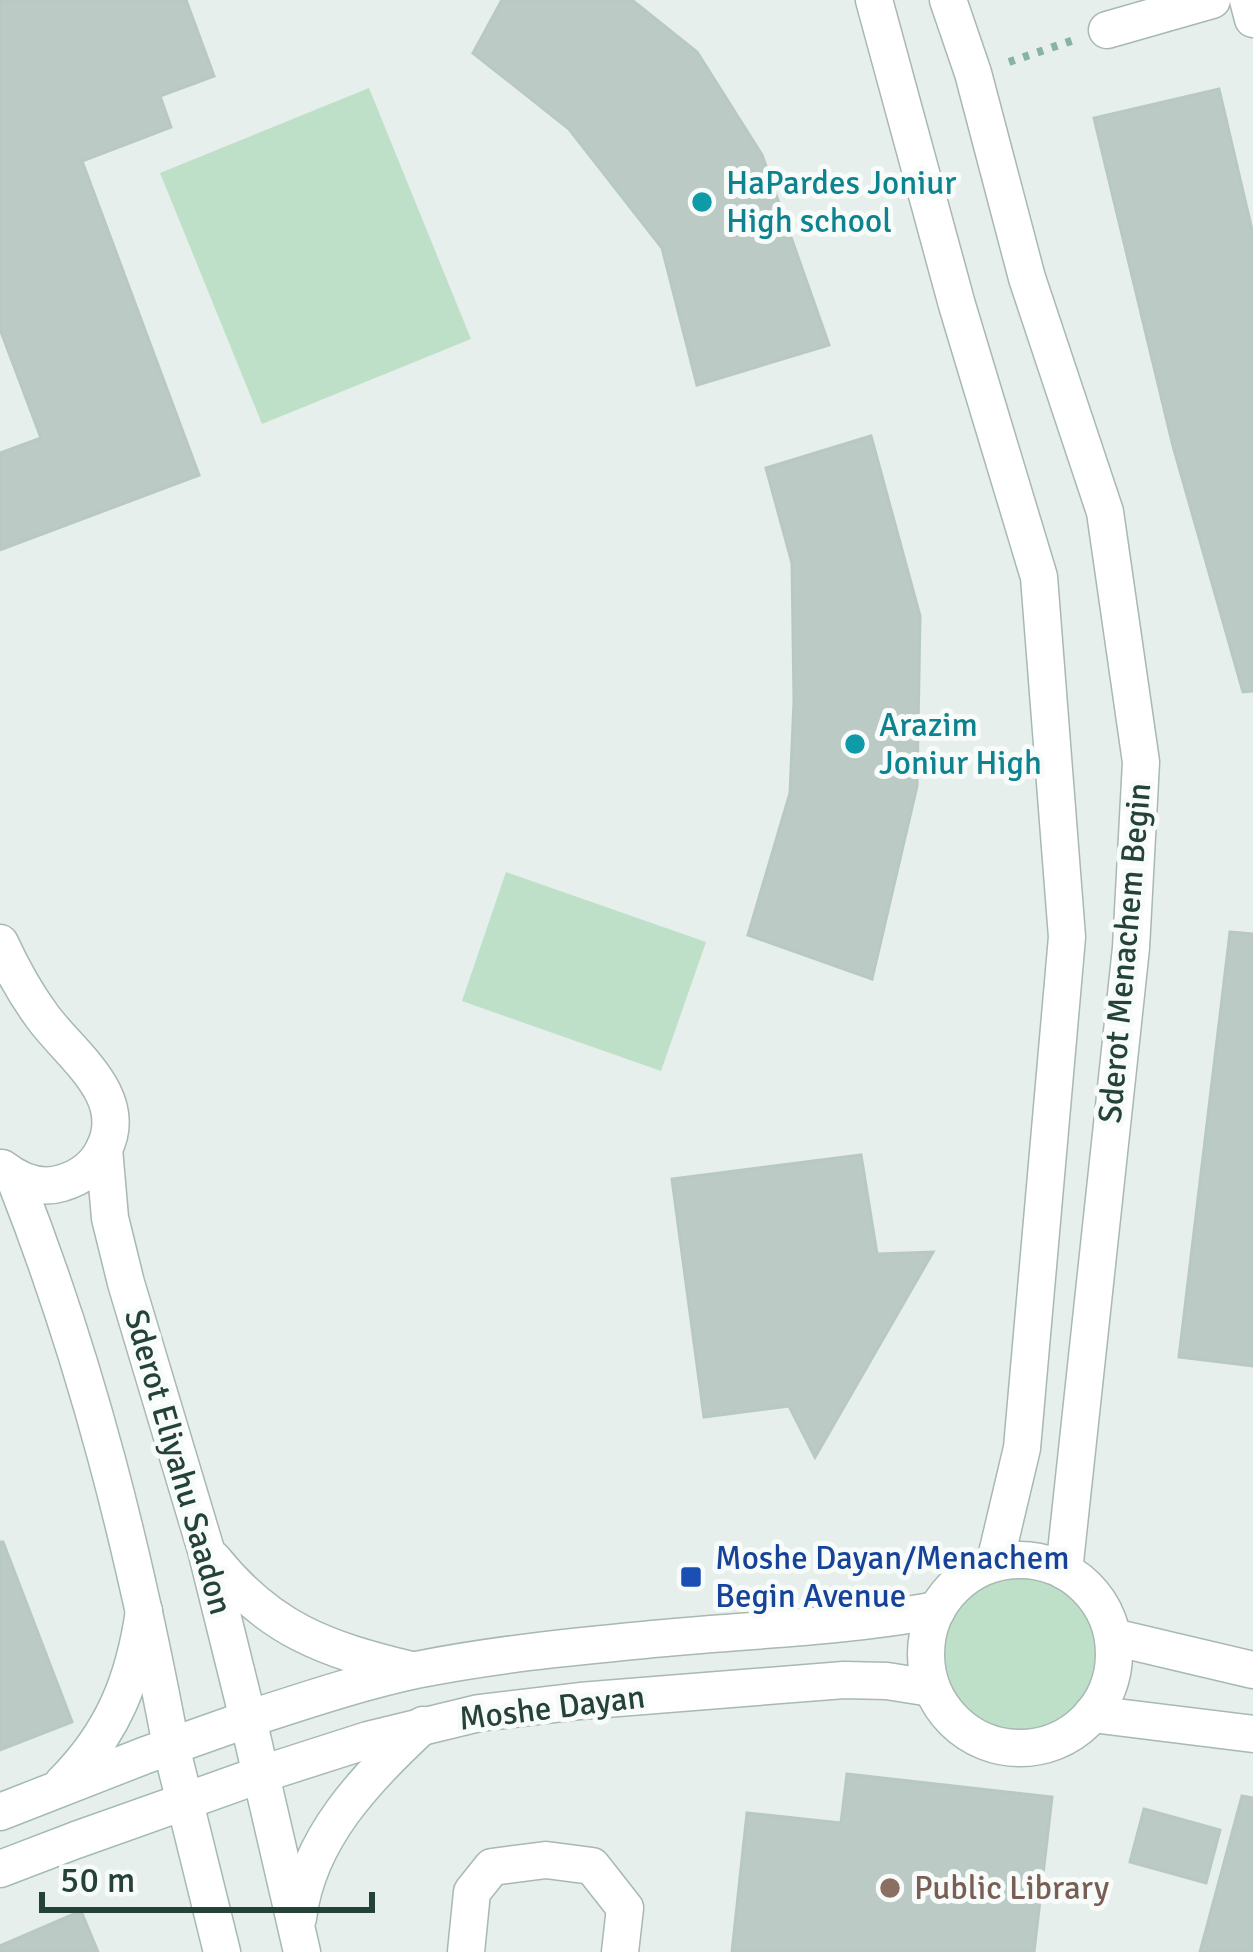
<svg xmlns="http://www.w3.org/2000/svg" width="1253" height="1952" font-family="Signika,sans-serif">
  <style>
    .green { fill: #bfe0c8 }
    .building { fill: #bbcac4; stroke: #b8c9c2; stroke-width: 3 }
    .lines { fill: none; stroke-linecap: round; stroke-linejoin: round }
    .minor-casing { stroke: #a8b8b2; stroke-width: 39 }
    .tertiary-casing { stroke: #a8b8b2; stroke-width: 39 }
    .secondary-casing { stroke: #a4bbb3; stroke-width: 39 }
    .path { stroke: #86b3a5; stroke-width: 8; stroke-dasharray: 6 9; stroke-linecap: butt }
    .minor { stroke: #fff; stroke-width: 36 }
    .tertiary { stroke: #fff; stroke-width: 36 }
    .secondary { stroke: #fff; stroke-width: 36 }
    .culture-dot { fill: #0f9aa8; stroke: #f7fbf9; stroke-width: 4.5 }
    .transit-dot { fill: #1a4fb4; stroke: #f7fbf9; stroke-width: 4.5 }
    .education-dot { fill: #8d6e63; stroke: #f7fbf9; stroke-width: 4.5 }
    .labels { text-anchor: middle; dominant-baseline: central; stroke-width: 10; stroke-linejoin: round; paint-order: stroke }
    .culture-label { font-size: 33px; fill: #0d838f; stroke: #f7fbf9; text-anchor: start }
    .street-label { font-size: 33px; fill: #24423a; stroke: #f7fbf9 }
    .transit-label { font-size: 33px; fill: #164399; stroke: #f7fbf9; text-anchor: start }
    .education-label { font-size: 33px; fill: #785e54; stroke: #f7fbf9; text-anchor: start }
  </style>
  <rect width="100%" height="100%" fill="#e6efeb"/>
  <g class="green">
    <polygon points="369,88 471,339 262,424 160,173"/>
    <polygon points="506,872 706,942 661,1071 462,1001"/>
    <circle cx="1020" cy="1654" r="88"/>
  </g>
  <g class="building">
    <polygon points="0,0 186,0 214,76 160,96 171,127 82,161 199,475 0,550 0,453 41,438 0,329"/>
    <polygon points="502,0 632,0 697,52 762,155 829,345 697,385 662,248 569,129 473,53"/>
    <polygon points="1219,89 1253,234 1253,691 1243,692 1173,446 1094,118"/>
    <polygon points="871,436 920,616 917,786 872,979 748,935 790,793 794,701 792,563 766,468"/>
    <polygon points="1230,932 1253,934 1253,1366 1179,1357"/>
    <polygon points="861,1155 877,1254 933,1252 815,1457 789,1406 704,1417 672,1179"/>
    <polygon points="0,1542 3,1542 72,1722 0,1750"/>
    <polygon points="847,1774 1052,1797 1034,1952 732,1952 747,1813 841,1823"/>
    <polygon points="1242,1796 1253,1798 1253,1952 1200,1952"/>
    <polygon points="1144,1809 1220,1830 1206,1883 1130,1862"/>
    <polygon points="81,1911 98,1952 0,1952 0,1946"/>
  </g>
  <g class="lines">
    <g class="minor-casing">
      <g id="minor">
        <polyline points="1248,0 1253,19"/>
        <polyline points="1107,30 1212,0"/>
        <polyline points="466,1952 472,1892 492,1867 546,1860 592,1866 625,1908 620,1952"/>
      </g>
    </g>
    <g class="tertiary-casing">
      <g id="tertiary">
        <polyline points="874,0 957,305 1039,577 1067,937 1022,1448 995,1562"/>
        <polyline points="948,0 973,73 1027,278 1105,512 1141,762 1131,948 1064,1571"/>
        <path d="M0,943C12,969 25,993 42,1016C69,1054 131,1095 104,1149C96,1166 80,1178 62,1183C40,1190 20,1182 2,1168"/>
        <path d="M104,1149L110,1218L126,1283L206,1550L248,1719C304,1701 360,1682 416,1670C491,1655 568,1647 644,1640C742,1630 840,1628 937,1610"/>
        <path d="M14,1177C88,1364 134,1549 171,1746"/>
        <path d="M213,1559C270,1630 325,1649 411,1670"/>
        <circle cx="1020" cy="1654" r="94"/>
        <polyline points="1113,1637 1253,1670"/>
        <polyline points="1092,1714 1253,1734"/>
        <polyline points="262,1774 368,1740 479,1713 580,1701 844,1680 887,1681 931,1688"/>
      </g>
    </g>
    <g class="secondary-casing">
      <g id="secondary">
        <polyline points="171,1746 222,1952"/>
        <path d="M63,1783C113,1733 134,1680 144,1611"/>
        <polyline points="0,1812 146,1755 248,1719 302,1952"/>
        <polyline points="0,1869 76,1840 262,1774"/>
        <path d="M298,1918C308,1837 366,1779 423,1725"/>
      </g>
    </g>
    <polyline class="path" points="1009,62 1074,40"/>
    <use href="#minor" class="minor"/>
    <use href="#tertiary" class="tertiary"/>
    <use href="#secondary" class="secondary"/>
  </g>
  <g class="culture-dot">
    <circle cx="702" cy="202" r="12"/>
    <circle cx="855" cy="744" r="12"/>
  </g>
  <rect class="transit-dot" x="679" y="1565" width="24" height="24" rx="6"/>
  <circle class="education-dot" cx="890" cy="1888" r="12"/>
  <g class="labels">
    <g class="culture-label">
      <text x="726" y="183">HaPardes Joniur<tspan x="726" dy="38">High school</tspan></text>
      <text x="879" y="725">Arazim<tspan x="879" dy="38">Joniur High</tspan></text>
    </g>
    <g class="street-label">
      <text transform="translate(1125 953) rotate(-85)">Sderot Menachem Begin</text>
      <text transform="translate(178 1462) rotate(74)">Sderot Eliyahu Saadon</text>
      <text transform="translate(552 1708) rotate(-7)">Moshe Dayan</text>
    </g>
    <g class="transit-label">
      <text x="715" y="1558">Moshe Dayan/Menachem<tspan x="715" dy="38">Begin Avenue</tspan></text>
    </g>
    <g class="education-label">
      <text x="914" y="1888">Public Library</text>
    </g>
  </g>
  <path d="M42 1892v18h330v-18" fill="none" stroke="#24423a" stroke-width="6"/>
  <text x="60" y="1892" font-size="36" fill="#24423a" stroke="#f7fbf9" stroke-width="9" paint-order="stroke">50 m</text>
</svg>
